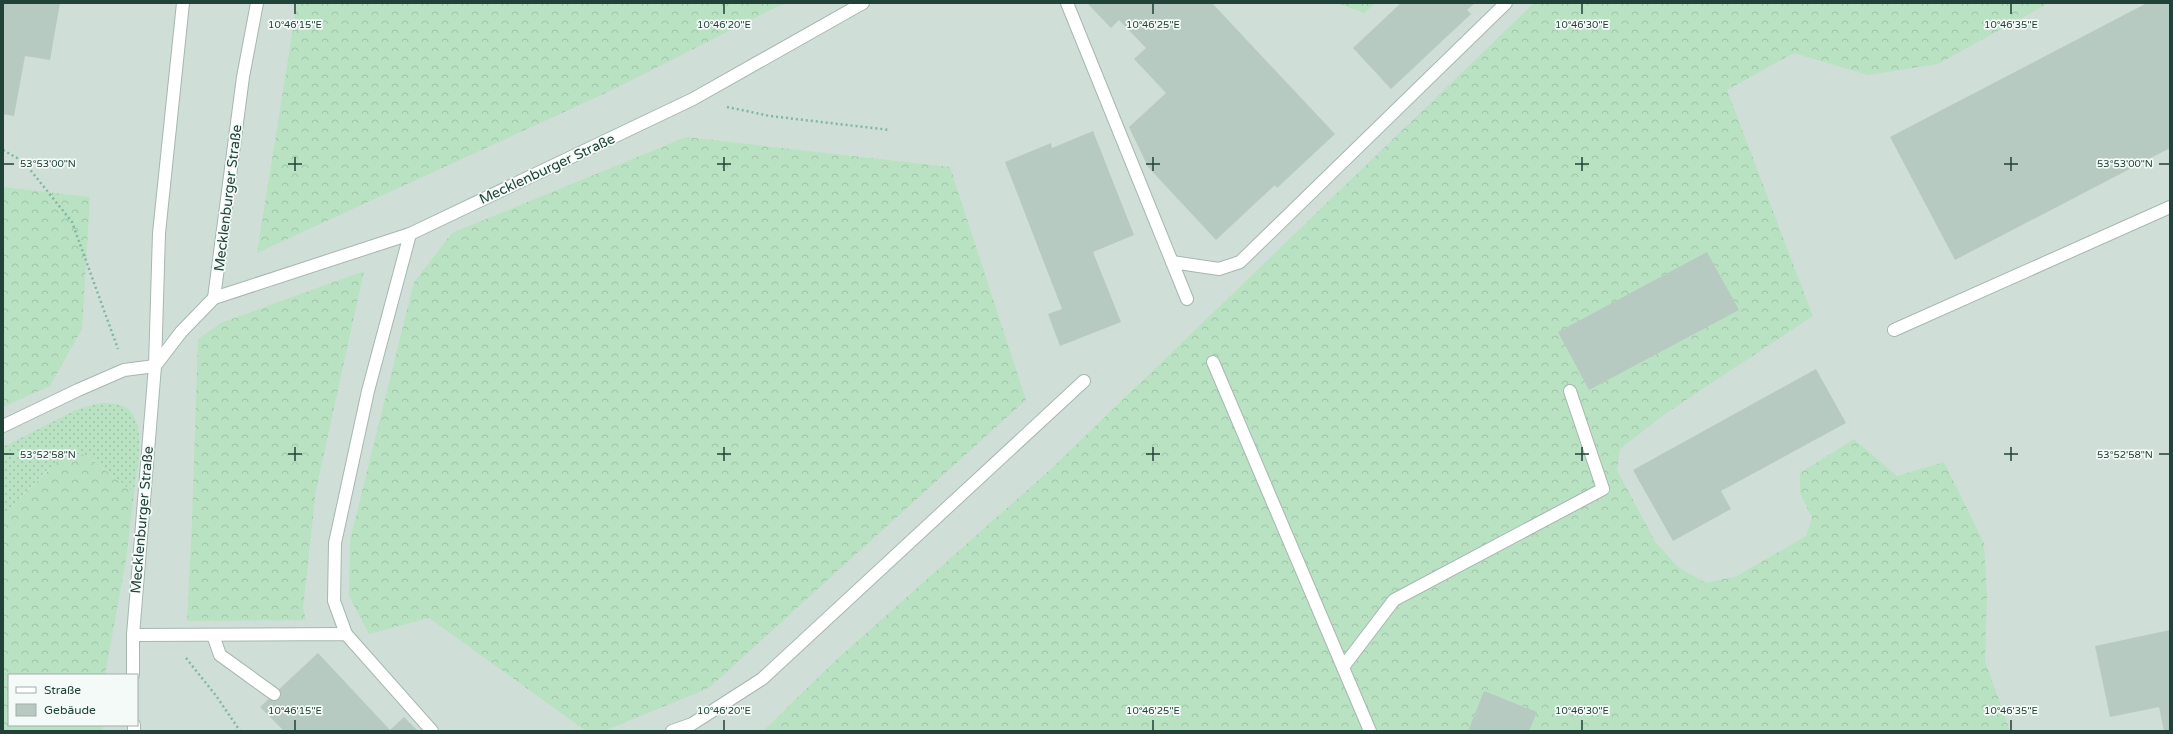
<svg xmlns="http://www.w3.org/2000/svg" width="2173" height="734" font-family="'Varela Round',sans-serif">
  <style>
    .built { fill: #d0ded8; fill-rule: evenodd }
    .grass { fill: url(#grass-dots) }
    .forest { fill: url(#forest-crowns) }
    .building { fill: #b7cac1 }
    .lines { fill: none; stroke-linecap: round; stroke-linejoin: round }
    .minor-casing { stroke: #a5b7b0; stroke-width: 14 }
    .path { stroke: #7fb6a3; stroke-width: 2.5; stroke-dasharray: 2 3; stroke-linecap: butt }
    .minor { stroke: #fff; stroke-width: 12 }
    .ticks { fill: none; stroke: #204238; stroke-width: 1.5 }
    .labels { text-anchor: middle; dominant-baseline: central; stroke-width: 3.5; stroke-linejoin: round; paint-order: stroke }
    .street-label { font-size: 14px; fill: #204238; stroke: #f4faf7 }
    .ticks-label { font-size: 10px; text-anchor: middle; fill: #204238; stroke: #f4faf7; stroke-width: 3.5; stroke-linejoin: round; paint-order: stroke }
  </style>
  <defs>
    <pattern id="grass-dots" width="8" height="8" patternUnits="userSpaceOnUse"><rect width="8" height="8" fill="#b9e2c2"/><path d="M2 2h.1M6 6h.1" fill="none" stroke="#9fc3a7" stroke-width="1.8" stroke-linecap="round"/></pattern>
    <pattern id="forest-crowns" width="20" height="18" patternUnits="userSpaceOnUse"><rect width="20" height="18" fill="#b9e2c2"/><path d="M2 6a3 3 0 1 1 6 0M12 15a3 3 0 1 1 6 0" fill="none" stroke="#9fc3a7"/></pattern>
  </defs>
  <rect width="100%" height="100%" fill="#e3eee9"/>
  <path class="built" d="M3,3H2170V731H3ZM9,675H137V725H9Z"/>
  <path class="grass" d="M101,403C107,403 117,403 123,406C150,419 136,469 134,493L87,455L48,469L3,515V447L78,409Z"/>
  <g class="forest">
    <polygon points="297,3 785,3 608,92 257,253"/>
    <polygon points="1337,3 1376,3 1364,13"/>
    <polygon points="1534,3 2049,3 1938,64 1868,75 1794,53 1727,90 1813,316 1665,414 1620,449 1617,470 1656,543 1678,567 1706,583 1737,576 1806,536 1812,518 1800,493 1800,473 1854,439 1897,476 1944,462 1984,543 1987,595 1985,661 2010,731 763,731 836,660 1053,467"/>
    <polygon points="686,137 950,167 1026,400 709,688 604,731 586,731 429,618 369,634 349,596 350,540 414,282 452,233"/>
    <polygon points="3,187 90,197 82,329 50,386 3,407"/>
    <polygon points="364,271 316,490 303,608 306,620 187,621 192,522 198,339 221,323"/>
    <polygon points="67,452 86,455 134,493 126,560 105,675 9,675 9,725 103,725 103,731 3,731 3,515"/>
  </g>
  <g class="building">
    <polygon points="3,3 60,3 50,60 25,56 14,116 3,114"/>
    <polygon points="1087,3 1212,3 1335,134 1277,188 1275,185 1216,240 1148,167 1129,127 1166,93 1134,59 1146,48 1119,20 1111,28"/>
    <polygon points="1401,3 1475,3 1467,10 1471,14 1391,89 1353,48"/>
    <polygon points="2147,3 2170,3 2170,148 1955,260 1890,137"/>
    <polygon points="1093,131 1134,235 1093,252 1121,322 1060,346 1048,314 1062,309 1005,162 1051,143 1052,148"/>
    <polygon points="1707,252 1739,310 1589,390 1558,332"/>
    <polygon points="1816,369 1846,423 1721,491 1731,509 1673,541 1633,470"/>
    <polygon points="2170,630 2170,730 2164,731 2159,707 2110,717 2095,646"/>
    <polygon points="318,653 390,730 404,717 418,731 284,731 260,707"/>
    <polygon points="1484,691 1537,712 1529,731 1468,731"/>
  </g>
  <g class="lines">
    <g class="minor-casing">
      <g id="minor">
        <polyline points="1067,3 1187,299"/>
        <polyline points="1172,262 1219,269 1240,262 1506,3"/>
        <polyline points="214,298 410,234 693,99 863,3"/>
        <polyline points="1894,330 2170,207"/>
        <polyline points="1213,362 1370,731"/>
        <polyline points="3,426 78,390 124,370 155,366 181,332 214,298 243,77 257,3"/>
        <polyline points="346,634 334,601 335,543 368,391 410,234"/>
        <polyline points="133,635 346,634 432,731"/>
        <polyline points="213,635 220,655 274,694"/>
        <polyline points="1343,667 1394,600 1603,489 1570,391"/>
        <polyline points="133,675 133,635 155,366 159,233 183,3"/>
        <polyline points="134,725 134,731"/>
        <polyline points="672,731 692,724 762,679 1084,381"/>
      </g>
    </g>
    <g class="path">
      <polyline points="727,107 770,116 890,130"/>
      <polyline points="3,150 24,162 72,222 118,349"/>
      <polyline points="186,658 217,697 240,731"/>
    </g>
    <use href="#minor" class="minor"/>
  </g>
  <path class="ticks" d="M295,4V14M724,4V14M1153,4V14M1582,4V14M2011,4V14M295,157V171M724,157V171M1153,157V171M1582,157V171M2011,157V171M4,164H14M288,164H302M717,164H731M1146,164H1160M1575,164H1589M2004,164H2018M2159,164H2169M295,447V461M724,447V461M1153,447V461M1582,447V461M2011,447V461M4,454H14M288,454H302M717,454H731M1146,454H1160M1575,454H1589M2004,454H2018M2159,454H2169M295,720V730M724,720V730M1153,720V730M1582,720V730M2011,720V730"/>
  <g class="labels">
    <g class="street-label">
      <text transform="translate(547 169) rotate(-25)">Mecklenburger Straße</text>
      <text transform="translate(228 198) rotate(-83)">Mecklenburger Straße</text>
      <text transform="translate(142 520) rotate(-85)">Mecklenburger Straße</text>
    </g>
  </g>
  <g class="ticks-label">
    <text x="295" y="28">10°46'15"E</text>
    <text x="724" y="28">10°46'20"E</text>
    <text x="1153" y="28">10°46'25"E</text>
    <text x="1582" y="28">10°46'30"E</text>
    <text x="2011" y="28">10°46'35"E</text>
    <text x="48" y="167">53°53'00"N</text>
    <text x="2125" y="167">53°53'00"N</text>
    <text x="48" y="458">53°52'58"N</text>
    <text x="2125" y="458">53°52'58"N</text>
    <text x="295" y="714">10°46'15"E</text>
    <text x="724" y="714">10°46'20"E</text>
    <text x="1153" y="714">10°46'25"E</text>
    <text x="1582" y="714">10°46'30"E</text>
    <text x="2011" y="714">10°46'35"E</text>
  </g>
  <rect width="2173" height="734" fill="none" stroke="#204238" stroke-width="8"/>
  <rect x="8" y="674" width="130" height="52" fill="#f4faf7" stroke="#9fb0ab"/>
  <rect x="16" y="687" width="20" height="6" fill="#ffffff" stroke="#9fb0ab"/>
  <text x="44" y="694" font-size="12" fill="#204238">Straße</text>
  <rect x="16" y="704" width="20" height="12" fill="#b7cac1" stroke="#9fb0ab"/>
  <text x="44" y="714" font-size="12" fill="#204238">Gebäude</text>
</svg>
